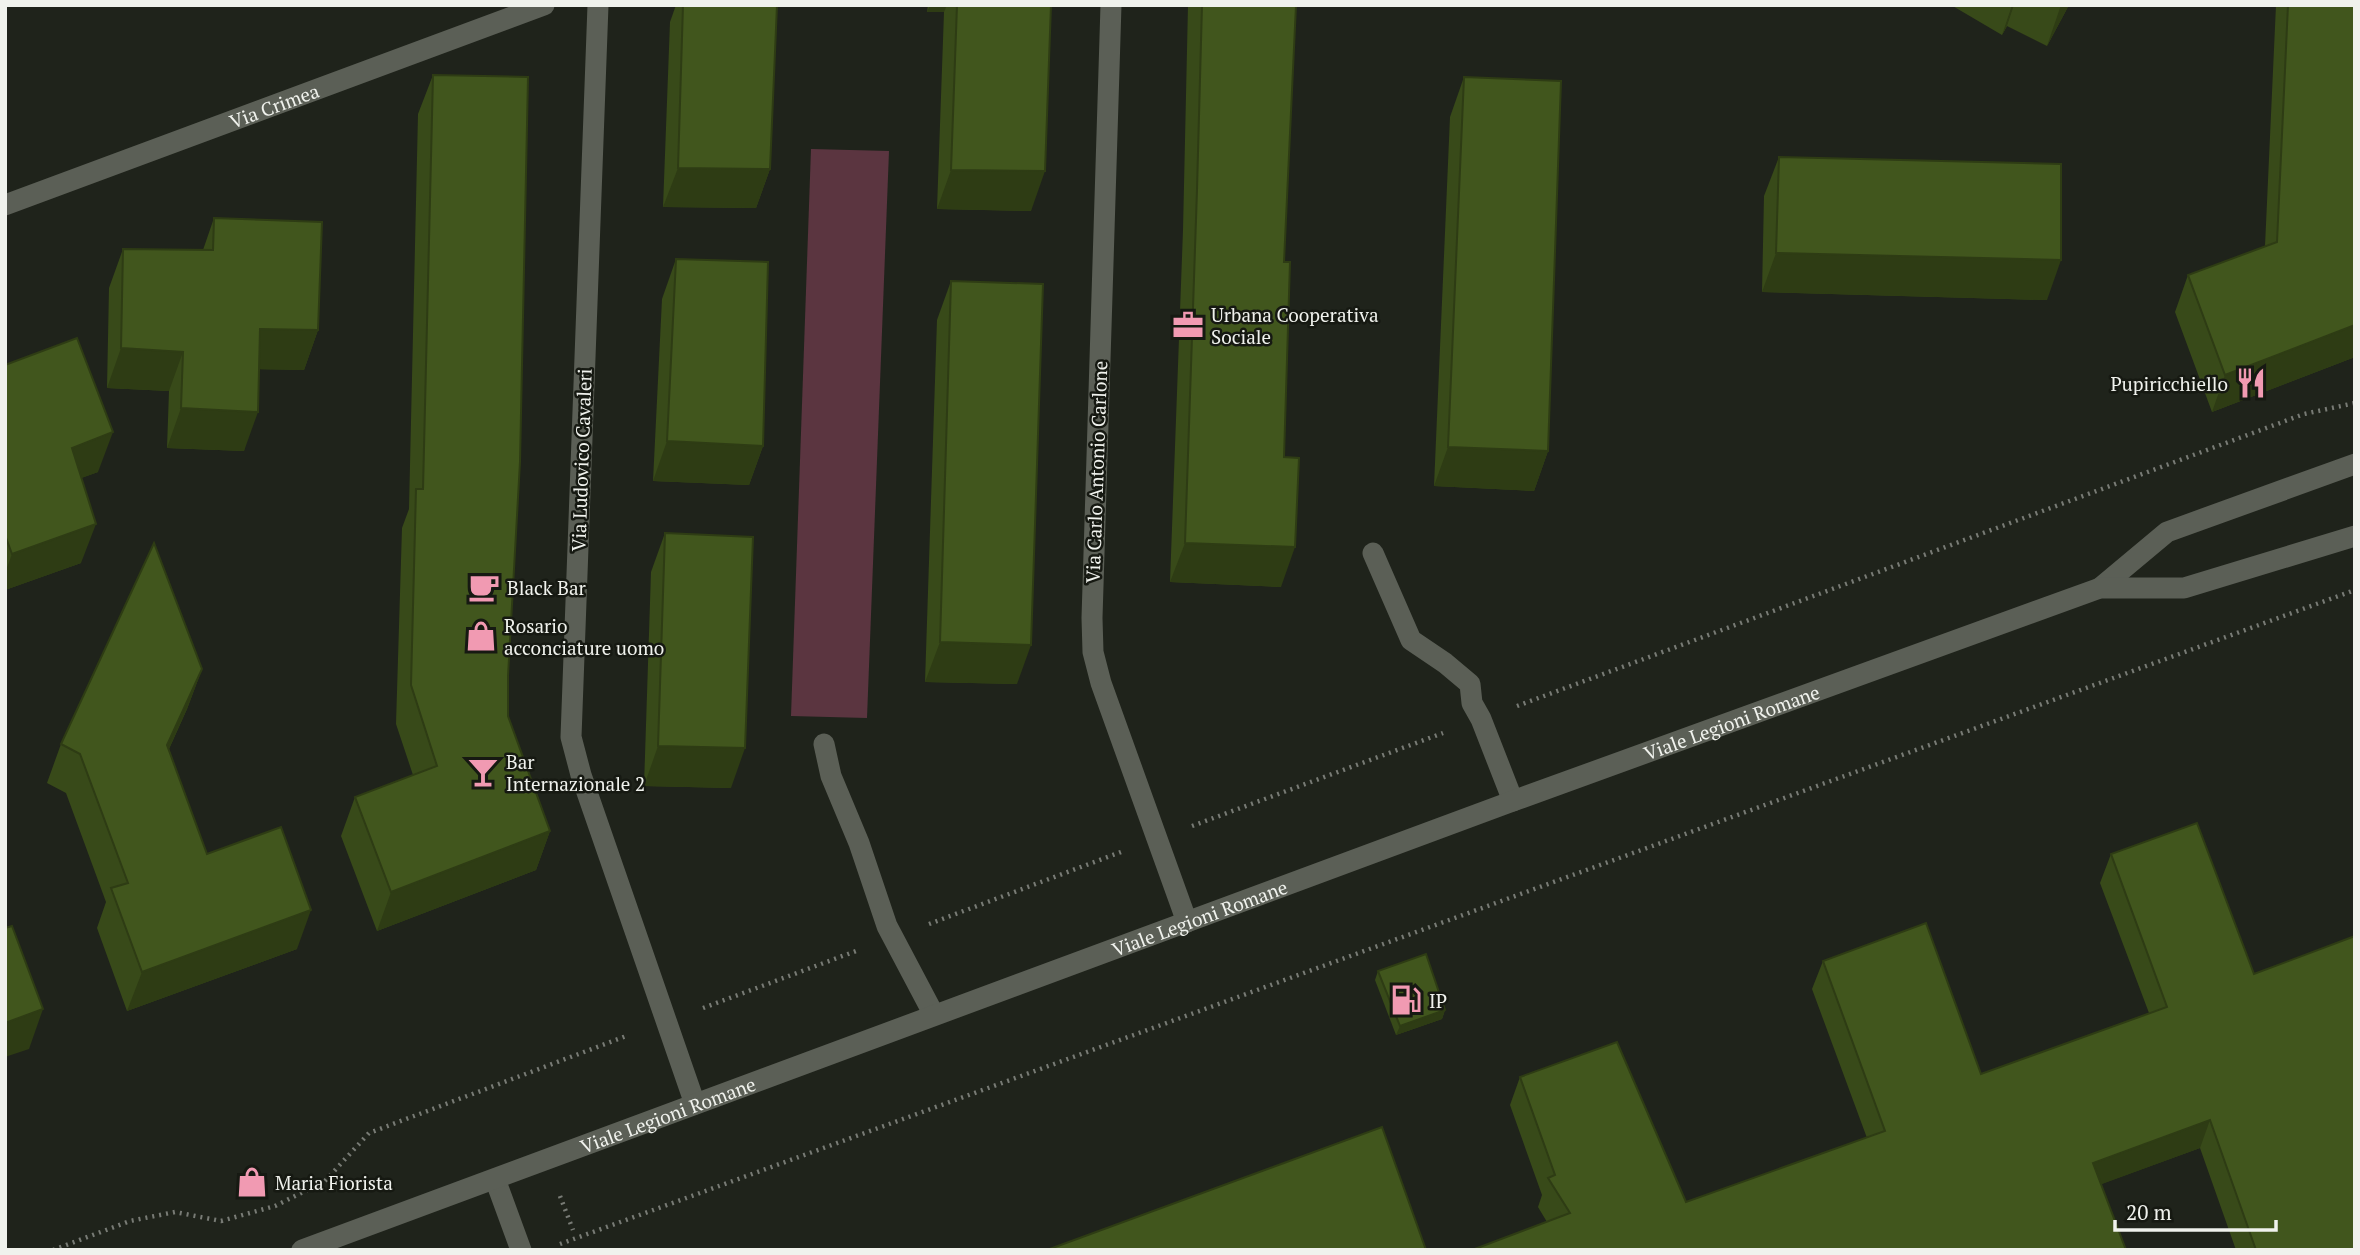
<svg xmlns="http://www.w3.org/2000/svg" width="2360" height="1255" font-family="'PT Serif',serif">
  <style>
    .green { fill: #5b3540 }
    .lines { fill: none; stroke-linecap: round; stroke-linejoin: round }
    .path { stroke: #787b75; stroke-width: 4.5; stroke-dasharray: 2 5; stroke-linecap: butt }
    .lane { stroke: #5b5f56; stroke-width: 21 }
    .street { stroke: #5b5f56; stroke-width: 21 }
    .secondary { stroke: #5b5f56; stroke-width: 21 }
    .wall { fill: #384a19 }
    .shaded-wall { fill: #2e3c14 }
    .building { fill: #41561d; stroke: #2e3c14; stroke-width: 2 }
    .labels { text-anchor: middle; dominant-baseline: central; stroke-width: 5; stroke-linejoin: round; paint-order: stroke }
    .street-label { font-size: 19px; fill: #f0f2ed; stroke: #161912 }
    .poi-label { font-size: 19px; fill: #f0f2ed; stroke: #161912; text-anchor: start }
  </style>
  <rect width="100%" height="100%" fill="#1f231b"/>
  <polygon class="green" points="811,149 889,151 867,718 791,716"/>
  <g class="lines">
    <g class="path">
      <polyline points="1517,706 2304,414 2355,403"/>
      <polyline points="1192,826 1443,733"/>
      <polyline points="929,924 1121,852"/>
      <polyline points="703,1008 856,951"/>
      <polyline points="560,1196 573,1230"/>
      <polyline points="560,1244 2355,590"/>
      <polyline points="53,1250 130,1221 175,1212 221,1221 275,1206 325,1181 369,1133 629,1035"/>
    </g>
    <g class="lane">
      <polyline points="1373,553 1411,640 1445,663 1470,684 1472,703 1481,719 1513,801"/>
      <polyline points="824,744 831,776 859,843 887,926 934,1015"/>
    </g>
    <g class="street">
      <polyline points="598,5 571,737 581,775 695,1104"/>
      <polyline points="1111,5 1092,618 1093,652 1101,683 1187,922"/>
      <path id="s1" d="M5,205L544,5"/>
      <polyline points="495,1179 521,1250"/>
    </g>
    <g class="secondary">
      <polyline points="2100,588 2167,532 2355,464"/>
      <path id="s2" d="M302,1250L1513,801L2100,588H2184L2355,536"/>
    </g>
  </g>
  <g class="wall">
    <polygon points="676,5 777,5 770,169 756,208 663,207 670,22"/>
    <polygon points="928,5 1051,5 1031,211 937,209 944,12 927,12"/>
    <polygon points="1188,5 1296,5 1284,262 1284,457 1281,587 1170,582 1183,230"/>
    <polygon points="1951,5 2069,5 2047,46 2007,26 2002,35"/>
    <polygon points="2276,5 2355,5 2355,357 2212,412 2175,312 2188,275 2265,246"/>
    <polygon points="433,75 508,676 508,716 550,831 536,870 377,931 341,836 355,797 413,775 396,724 402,528 409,509 418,114"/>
    <polygon points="1464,77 1548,451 1534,491 1434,486 1450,117"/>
    <polygon points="1779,157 2047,300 1762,292 1764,196"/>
    <polygon points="214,218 318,330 304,370 259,369 244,451 167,448 169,391 107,388 109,288 123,249 203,250"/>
    <polygon points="676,259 763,446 749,485 653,481 662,299"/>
    <polygon points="951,281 1017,684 925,682 937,320"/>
    <polygon points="5,365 98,472 81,478 81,563 5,590"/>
    <polygon points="665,533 731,788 644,786 651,572"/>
    <polygon points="202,669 187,709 169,749 207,854 297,949 127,1011 97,928 106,902 66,793 47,783 61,744"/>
    <polygon points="2111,854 2355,1250 2236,1250 2200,1148 2101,1184 1547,1222 1538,1207 1542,1195 1510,1105 1520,1077 1686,1202 1867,1138 1812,989 1823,961 1981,1074 2149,1013 2100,883"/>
    <polygon points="1378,971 1445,1010 1442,1019 1396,1035 1375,980"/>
  </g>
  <g class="shaded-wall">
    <polygon points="930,5 947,5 944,12 927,12"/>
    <polygon points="2012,5 2014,5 2007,26 2002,35"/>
    <polygon points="2061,5 2069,5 2047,46"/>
    <polygon points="678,168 770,169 756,208 663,207"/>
    <polygon points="951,170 1045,171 1031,211 937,209"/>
    <polygon points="1776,253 2061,260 2047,300 1762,292"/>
    <polygon points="2355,325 2355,357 2212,412 2225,375"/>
    <polygon points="260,329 318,330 304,370 246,369"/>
    <polygon points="121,348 183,352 169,391 107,388"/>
    <polygon points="181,408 258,412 244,451 167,448"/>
    <polygon points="113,432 98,472 57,487 72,448"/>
    <polygon points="667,441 763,446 749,485 653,481"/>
    <polygon points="1448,447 1548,451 1534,491 1434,486"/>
    <polygon points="96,524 81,563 5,590 5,573 12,554"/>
    <polygon points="1185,543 1295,547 1281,587 1170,582"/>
    <polygon points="940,642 1031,645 1017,684 925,682"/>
    <polygon points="202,669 187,709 153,784 167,745"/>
    <polygon points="658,746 745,748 731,788 644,786"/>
    <polygon points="550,831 536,870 377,931 391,892"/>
    <polygon points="311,910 297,949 127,1011 142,972"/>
    <polygon points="43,1009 29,1049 5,1057 5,1023"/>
    <polygon points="1445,1010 1442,1019 1396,1035 1400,1026"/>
    <polygon points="2210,1120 2200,1148 2083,1191 2093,1163"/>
  </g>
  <g class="building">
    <polygon points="683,5 777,5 770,169 678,168"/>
    <polygon points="957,5 1051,5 1045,171 951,170"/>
    <polygon points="1202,5 1296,5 1284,262 1290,262 1284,457 1299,458 1295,547 1185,543 1197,190"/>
    <polygon points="2288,5 2355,5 2355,325 2225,375 2188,275 2277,242"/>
    <polygon points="433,75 528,77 520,462 508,676 508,716 550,831 391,892 355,797 437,766 411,685 416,489 423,489"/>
    <polygon points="1464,77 1561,81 1548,451 1448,447"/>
    <polygon points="1779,157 2061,164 2061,260 1776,253"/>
    <polygon points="214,218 322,222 318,330 260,329 258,412 181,408 183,352 121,348 123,249 213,250"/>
    <polygon points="676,259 768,262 763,446 667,441"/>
    <polygon points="951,281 1043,284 1031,645 940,642"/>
    <polygon points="77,338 113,432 72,448 96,524 12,554 5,535 5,365"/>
    <polygon points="665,533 753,537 745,748 658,746"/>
    <polygon points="154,543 202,669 167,745 207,854 281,827 311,910 142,972 111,888 128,883 80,754 61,744"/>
    <polygon points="2197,823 2254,974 2355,936 2355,1250 2256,1250 2210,1120 2093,1163 2126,1250 1472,1250 1570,1213 1548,1178 1555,1175 1520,1077 1617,1042 1686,1202 1885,1131 1823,961 1926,923 1981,1074 2167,1007 2111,854"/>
    <polygon points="12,926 43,1009 5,1023 5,928"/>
    <polygon points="1426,954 1445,1010 1400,1026 1378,971"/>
    <polygon points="1382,1127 1426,1250 1047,1250"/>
  </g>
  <defs>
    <g id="office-bare" transform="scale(2.415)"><path d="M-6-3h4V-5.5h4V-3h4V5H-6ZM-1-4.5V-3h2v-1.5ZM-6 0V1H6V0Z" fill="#f19ab2" stroke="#161912" stroke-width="2.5" paint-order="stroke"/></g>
    <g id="restaurant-bare" transform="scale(2.415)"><path d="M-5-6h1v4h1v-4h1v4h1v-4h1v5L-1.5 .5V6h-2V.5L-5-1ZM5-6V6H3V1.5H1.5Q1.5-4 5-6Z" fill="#f19ab2" stroke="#161912" stroke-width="2.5" paint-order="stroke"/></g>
    <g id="cafe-bare" transform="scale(2.415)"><path d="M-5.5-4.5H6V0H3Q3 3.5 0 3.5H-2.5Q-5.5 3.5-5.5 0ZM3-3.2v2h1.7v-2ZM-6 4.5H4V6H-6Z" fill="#f19ab2" stroke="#161912" stroke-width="2.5" paint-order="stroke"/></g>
    <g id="shop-bare" transform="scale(2.415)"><path d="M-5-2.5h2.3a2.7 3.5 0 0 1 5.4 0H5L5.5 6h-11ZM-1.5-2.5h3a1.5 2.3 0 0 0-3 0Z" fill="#f19ab2" stroke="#161912" stroke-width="2.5" paint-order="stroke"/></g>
    <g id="bar-bare" transform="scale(2.415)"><path d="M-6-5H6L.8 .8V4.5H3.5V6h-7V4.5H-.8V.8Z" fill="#f19ab2" stroke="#161912" stroke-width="2.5" paint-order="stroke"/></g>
    <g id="fuel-bare" transform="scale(2.415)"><path d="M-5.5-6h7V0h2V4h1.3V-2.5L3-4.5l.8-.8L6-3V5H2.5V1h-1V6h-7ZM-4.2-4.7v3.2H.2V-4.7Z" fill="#f19ab2" stroke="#161912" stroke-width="2.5" paint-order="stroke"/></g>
  </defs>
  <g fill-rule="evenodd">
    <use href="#office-bare" x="1188" y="325"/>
    <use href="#restaurant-bare" x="2251" y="383"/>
    <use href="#cafe-bare" x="484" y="587"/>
    <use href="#shop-bare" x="481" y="636"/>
    <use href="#bar-bare" x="483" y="772"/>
    <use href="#fuel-bare" x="1406" y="1000"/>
    <use href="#shop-bare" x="252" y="1182"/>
  </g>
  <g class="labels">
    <g class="street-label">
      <text stroke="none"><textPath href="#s1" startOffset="287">Via Crimea</textPath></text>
      <text transform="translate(581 460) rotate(-88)">Via Ludovico Cavaleri</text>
      <text transform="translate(1096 472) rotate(-88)">Via Carlo Antonio Carlone</text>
      <text stroke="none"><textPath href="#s2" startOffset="1524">Viale Legioni Romane</textPath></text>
      <text stroke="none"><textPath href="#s2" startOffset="957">Viale Legioni Romane</textPath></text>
      <text stroke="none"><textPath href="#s2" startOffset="390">Viale Legioni Romane</textPath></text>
    </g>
    <g class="poi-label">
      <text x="1211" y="314">Urbana Cooperativa<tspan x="1211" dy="22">Sociale</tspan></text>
      <text x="2228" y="383" text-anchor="end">Pupiricchiello</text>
      <text x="507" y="587">Black Bar</text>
      <text x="504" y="625">Rosario<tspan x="504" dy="22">acconciature uomo</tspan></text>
      <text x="506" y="761">Bar<tspan x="506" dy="22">Internazionale 2</tspan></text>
      <text x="1429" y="1000">IP</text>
      <text x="275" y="1182">Maria Fiorista</text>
    </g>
  </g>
  <rect width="2360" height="1255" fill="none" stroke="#f0f2ed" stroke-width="14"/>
  <path d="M2115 1220v10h161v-10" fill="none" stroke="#f0f2ed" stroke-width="3.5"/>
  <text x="2126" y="1220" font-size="21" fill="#f0f2ed" stroke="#161912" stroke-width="5" paint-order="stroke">20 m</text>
</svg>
